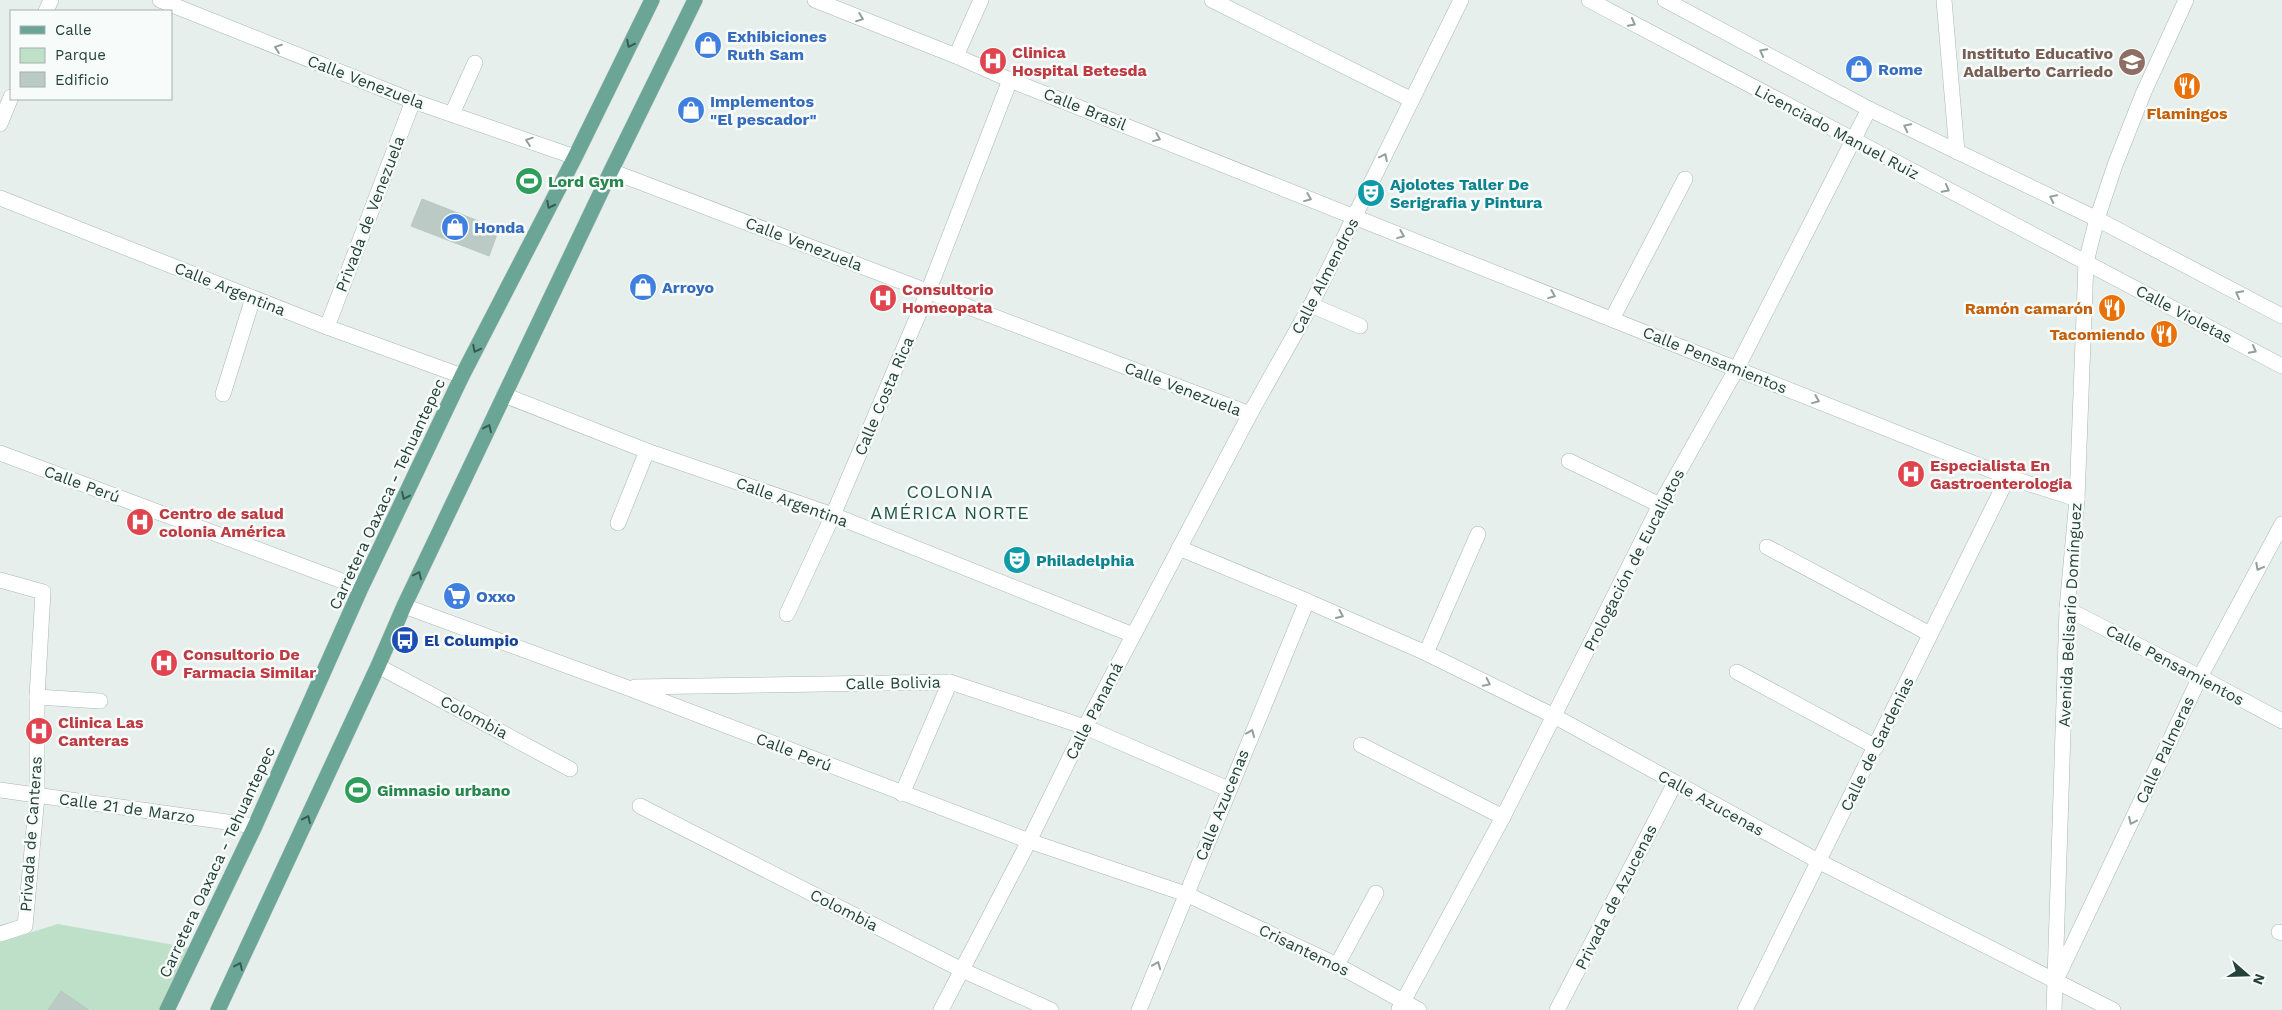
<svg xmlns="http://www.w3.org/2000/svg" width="2282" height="1010" font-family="'Work Sans',sans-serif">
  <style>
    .park { fill: #bfe0c8 }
    .building { fill: #bbcac4; stroke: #b8c9c2 }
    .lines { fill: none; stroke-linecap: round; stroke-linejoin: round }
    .minor-casing { stroke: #a8b8b2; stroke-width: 16 }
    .tertiary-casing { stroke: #a8b8b2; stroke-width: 16 }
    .primary-casing { stroke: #c2cac8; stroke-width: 16 }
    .minor { stroke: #fff; stroke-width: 15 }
    .tertiary { stroke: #fff; stroke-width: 15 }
    .primary { stroke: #6aa596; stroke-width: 15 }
    .oneway { stroke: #92a09c }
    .oneway2 { stroke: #365b51 }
    .labels { text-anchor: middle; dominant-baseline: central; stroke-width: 5; stroke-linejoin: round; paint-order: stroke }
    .shop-label { font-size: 16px; font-weight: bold; fill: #366cbe; stroke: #f7fbf9; text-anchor: start }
    .health-label { font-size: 16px; font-weight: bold; fill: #be3a42; stroke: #f7fbf9; text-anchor: start }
    .education-label { font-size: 16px; font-weight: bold; fill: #785e54; stroke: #f7fbf9; text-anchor: end }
    .street-label { font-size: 16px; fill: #24423a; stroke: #f7fbf9 }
    .food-label { font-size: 16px; font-weight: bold; fill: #c56008; stroke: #f7fbf9; text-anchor: end }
    .leisure-label { font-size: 16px; font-weight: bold; fill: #27864d; stroke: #f7fbf9; text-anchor: start }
    .culture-label { font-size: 16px; font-weight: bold; fill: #0d838f; stroke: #f7fbf9; text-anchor: start }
    .transit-label { font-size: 16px; font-weight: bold; fill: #164399; stroke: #f7fbf9; text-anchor: start }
    .neighbourhood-label { font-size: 18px; letter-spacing: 1px; fill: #1f5548; stroke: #f7fbf9 }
  </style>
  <rect width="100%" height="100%" fill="#e6efeb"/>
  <polygon class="park" points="58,924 191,948 161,1010 0,1010 0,942"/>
  <g class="building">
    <polygon points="422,199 499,229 489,256 411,226"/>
    <polygon points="61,991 89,1010 48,1010"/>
  </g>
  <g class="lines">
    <g class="minor-casing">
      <g id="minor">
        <polyline points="160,0 413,101 575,157"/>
        <polyline points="815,0 956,56 1010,80 2008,477 2077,499"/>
        <polyline points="1212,0 1412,100"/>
        <polyline points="1944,0 1957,152"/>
        <polyline points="46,11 51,0"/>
        <polyline points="956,56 981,0"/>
        <polyline points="452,114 475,63"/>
        <polyline points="0,124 11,97"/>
        <polyline points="611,171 1250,414"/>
        <polyline points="0,198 327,327 462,376"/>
        <polyline points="1311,305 1360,326"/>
        <polyline points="1612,319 1685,179"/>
        <polyline points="327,327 413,101"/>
        <polyline points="223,394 253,298"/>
        <polyline points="504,395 647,451 833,515 1133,635"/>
        <polyline points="0,453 361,588"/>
        <polyline points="1569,461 1660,505"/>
        <polyline points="618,523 647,451"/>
        <polyline points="1767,547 1930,634"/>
        <polyline points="1179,548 1307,601"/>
        <polyline points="0,580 43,592 37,697 37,796 25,926 0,934"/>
        <polyline points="404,606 628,688 1029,841 1186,894 1337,965 1419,1010"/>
        <polyline points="2067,609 2200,677 2282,721"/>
        <polyline points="787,614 833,515 928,292 1010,80"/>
        <polyline points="1426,653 1478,534"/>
        <polyline points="378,666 570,769"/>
        <polyline points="1737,672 1876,747"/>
        <polyline points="635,687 950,682 1085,727 1228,789"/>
        <polyline points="37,697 100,701"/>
        <polyline points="1361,745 1503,817"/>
        <polyline points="0,790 255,826"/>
        <polyline points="902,794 950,682"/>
        <polyline points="640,806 962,970 1051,1010"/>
        <polyline points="2279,932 2282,933"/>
        <polyline points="1337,965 1376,893"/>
        <polyline points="2056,980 2200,677 2282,524"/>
        <polyline points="1399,1009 1503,817 1660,505 1737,368 1869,109"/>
        <polyline points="941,1010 1029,841 1085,727 1250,414 1311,305 1461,0"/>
        <polyline points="1139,1010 1307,601 1426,653 1554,716 1820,862 2113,1010"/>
        <polyline points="1557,1010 1675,783"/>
        <polyline points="1745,1010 2008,477"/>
      </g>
    </g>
    <g class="tertiary-casing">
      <g id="tertiary">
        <polyline points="1589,0 2282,366"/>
        <polyline points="1665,0 1869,109 2097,219 2282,316"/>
        <polyline points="2054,1010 2067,609 2077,499 2086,262 2097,219 2115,165 2143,94 2186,0"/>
      </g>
    </g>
    <g class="primary-casing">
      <g id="primary">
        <polyline points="167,1010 255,826 361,588 462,376 575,157 652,0"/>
        <polyline points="218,1010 378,666 404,606 611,171 695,0"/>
      </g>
    </g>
    <use href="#minor" class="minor"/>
    <use href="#tertiary" class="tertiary"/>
    <use href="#primary" class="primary"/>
  </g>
  <defs><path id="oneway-chevron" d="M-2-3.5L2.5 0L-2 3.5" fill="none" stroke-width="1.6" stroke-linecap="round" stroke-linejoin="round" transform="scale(1.25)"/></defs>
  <g class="oneway">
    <use href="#oneway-chevron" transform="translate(860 18) rotate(21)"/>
    <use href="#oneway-chevron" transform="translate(1632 23) rotate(28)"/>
    <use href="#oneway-chevron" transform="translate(278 48) rotate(-159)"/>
    <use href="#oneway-chevron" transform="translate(1763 52) rotate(-152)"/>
    <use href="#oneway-chevron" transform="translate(1907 127) rotate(-154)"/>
    <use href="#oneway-chevron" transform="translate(1157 138) rotate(22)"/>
    <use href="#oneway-chevron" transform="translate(529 141) rotate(-161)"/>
    <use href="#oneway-chevron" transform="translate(1384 157) rotate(-64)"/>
    <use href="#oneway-chevron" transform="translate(1946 189) rotate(28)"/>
    <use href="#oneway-chevron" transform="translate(1308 198) rotate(22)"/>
    <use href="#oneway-chevron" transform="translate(2053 198) rotate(-154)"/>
    <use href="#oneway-chevron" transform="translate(1401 235) rotate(22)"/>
    <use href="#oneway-chevron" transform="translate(2239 294) rotate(-152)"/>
    <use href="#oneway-chevron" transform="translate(1552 295) rotate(22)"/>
    <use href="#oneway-chevron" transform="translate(2253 350) rotate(28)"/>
    <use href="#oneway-chevron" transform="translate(1816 400) rotate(22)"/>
    <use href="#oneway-chevron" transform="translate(2259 567) rotate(118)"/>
    <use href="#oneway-chevron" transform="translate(1340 615) rotate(24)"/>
    <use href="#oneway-chevron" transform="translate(1487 683) rotate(26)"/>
    <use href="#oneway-chevron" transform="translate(1251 733) rotate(-67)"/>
    <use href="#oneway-chevron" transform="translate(2132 821) rotate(115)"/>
    <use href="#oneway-chevron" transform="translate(1157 965) rotate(-68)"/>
  </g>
  <g class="oneway2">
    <use href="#oneway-chevron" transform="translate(630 44) rotate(116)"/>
    <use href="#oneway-chevron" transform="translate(550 205) rotate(117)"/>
    <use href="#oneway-chevron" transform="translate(476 349) rotate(117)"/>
    <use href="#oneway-chevron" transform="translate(488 428) rotate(-65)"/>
    <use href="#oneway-chevron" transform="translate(405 496) rotate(115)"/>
    <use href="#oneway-chevron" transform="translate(418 575) rotate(-65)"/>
    <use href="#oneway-chevron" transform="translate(307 819) rotate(-65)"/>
    <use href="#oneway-chevron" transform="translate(239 966) rotate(-65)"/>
  </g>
  <defs>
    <g id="shop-disc" transform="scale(1.4375)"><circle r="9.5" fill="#3f7fe0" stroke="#f7fbf9"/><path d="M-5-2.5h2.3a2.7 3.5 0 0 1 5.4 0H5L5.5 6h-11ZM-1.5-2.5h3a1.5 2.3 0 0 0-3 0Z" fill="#fff"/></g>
    <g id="hospital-disc" transform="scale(1.4375)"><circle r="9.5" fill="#e0444e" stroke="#f7fbf9"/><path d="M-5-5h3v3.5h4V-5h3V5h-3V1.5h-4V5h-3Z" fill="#fff"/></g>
    <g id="school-disc" transform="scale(1.4375)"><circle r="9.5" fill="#8d6e63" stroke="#f7fbf9"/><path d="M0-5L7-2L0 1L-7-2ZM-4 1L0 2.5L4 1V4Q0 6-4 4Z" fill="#fff"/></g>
    <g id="restaurant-disc" transform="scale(1.4375)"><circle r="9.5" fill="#e8710a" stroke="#f7fbf9"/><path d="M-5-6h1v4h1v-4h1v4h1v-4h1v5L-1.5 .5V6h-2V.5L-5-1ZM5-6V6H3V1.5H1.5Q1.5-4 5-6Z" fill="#fff"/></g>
    <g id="stadium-disc" transform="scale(1.4375)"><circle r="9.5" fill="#2e9e5b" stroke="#f7fbf9"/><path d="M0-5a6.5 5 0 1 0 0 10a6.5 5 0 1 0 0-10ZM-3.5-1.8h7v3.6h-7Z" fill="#fff"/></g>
    <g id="theatre-disc" transform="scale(1.4375)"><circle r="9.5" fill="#0f9aa8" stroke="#f7fbf9"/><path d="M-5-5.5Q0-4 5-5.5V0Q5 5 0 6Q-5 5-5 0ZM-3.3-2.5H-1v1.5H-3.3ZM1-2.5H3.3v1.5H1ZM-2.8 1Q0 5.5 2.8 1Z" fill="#fff"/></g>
    <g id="supermarket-disc" transform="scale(1.4375)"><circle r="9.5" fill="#3f7fe0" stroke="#f7fbf9"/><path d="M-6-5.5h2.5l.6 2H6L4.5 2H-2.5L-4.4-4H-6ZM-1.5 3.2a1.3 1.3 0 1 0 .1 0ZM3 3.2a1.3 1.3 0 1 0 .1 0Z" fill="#fff"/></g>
    <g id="bus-disc" transform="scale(1.4375)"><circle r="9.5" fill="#1a4fb4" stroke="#f7fbf9"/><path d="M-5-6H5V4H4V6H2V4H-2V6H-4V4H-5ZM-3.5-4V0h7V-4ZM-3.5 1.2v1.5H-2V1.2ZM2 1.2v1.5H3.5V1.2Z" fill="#fff"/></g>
  </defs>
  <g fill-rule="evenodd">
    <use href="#shop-disc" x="708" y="45"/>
    <use href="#hospital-disc" x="993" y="61"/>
    <use href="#school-disc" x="2132" y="62"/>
    <use href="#shop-disc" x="1859" y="69"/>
    <use href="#restaurant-disc" x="2187" y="86"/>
    <use href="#shop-disc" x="691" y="110"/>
    <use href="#stadium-disc" x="529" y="181"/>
    <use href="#theatre-disc" x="1371" y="193"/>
    <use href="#shop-disc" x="455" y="227"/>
    <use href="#shop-disc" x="643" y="287"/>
    <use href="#hospital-disc" x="883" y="298"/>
    <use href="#restaurant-disc" x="2112" y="308"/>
    <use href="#restaurant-disc" x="2164" y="334"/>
    <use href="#hospital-disc" x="1911" y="474"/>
    <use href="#hospital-disc" x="140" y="522"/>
    <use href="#theatre-disc" x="1017" y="560"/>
    <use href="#supermarket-disc" x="457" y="596"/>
    <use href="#bus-disc" x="405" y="640"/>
    <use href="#hospital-disc" x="164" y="663"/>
    <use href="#hospital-disc" x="39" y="731"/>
    <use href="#stadium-disc" x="358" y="790"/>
  </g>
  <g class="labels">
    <g class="shop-label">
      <text x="727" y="36">Exhibiciones<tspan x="727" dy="18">Ruth Sam</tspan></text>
      <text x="1878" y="69">Rome</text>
      <text x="710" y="101">Implementos<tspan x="710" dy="18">"El pescador"</tspan></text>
      <text x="474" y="227">Honda</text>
      <text x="662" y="287">Arroyo</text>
      <text x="476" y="596">Oxxo</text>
    </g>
    <g class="health-label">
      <text x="1012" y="52">Clinica<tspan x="1012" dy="18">Hospital Betesda</tspan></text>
      <text x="902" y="289">Consultorio<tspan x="902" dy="18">Homeopata</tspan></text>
      <text x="1930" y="465">Especialista En<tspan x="1930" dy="18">Gastroenterologia</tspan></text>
      <text x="159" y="513">Centro de salud<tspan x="159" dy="18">colonia América</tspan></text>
      <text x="183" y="654">Consultorio De<tspan x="183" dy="18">Farmacia Similar</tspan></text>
      <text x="58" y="722">Clinica Las<tspan x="58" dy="18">Canteras</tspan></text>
    </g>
    <g class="education-label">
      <text x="2113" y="53">Instituto Educativo<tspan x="2113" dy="18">Adalberto Carriedo</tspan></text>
    </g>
    <g class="street-label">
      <text transform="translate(366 82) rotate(21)">Calle Venezuela</text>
      <text transform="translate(1085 109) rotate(22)">Calle Brasil</text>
      <text transform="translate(1837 132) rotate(28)">Licenciado Manuel Ruiz</text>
      <text transform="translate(370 214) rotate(-69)">Privada de Venezuela</text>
      <text transform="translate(804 244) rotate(21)">Calle Venezuela</text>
      <text transform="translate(1325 276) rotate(-63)">Calle Almendros</text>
      <text transform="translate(230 289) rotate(22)">Calle Argentina</text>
      <text transform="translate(2184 314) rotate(28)">Calle Violetas</text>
      <text transform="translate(1715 360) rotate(22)">Calle Pensamientos</text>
      <text transform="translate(1183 389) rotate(21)">Calle Venezuela</text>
      <text transform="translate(884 396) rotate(-67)">Calle Costa Rica</text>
      <text transform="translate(82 484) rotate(20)">Calle Perú</text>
      <text transform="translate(387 494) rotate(-65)">Carretera Oaxaca - Tehuantepec</text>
      <text transform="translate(792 502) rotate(20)">Calle Argentina</text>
      <text transform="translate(1634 560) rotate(-63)">Prologación de Eucaliptos</text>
      <text transform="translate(2070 615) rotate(-87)">Avenida Belisario Domínguez</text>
      <text transform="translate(2175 665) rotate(28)">Calle Pensamientos</text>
      <text transform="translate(893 683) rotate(-1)">Calle Bolivia</text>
      <text transform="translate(1094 711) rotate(-63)">Calle Panamá</text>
      <text transform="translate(474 717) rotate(28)">Colombia</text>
      <text transform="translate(1877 744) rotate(-64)">Calle de Gardenias</text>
      <text transform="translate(2165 750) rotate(-65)">Calle Palmeras</text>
      <text transform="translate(794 752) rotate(21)">Calle Perú</text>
      <text transform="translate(1711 803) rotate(29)">Calle Azucenas</text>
      <text transform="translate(1222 805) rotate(-68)">Calle Azucenas</text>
      <text transform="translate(127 808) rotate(8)">Calle 21 de Marzo</text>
      <text transform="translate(31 834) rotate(-86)">Privada de Canteras</text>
      <text transform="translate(217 862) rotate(-65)">Carretera Oaxaca - Tehuantepec</text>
      <text transform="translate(1616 897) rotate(-63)">Privada de Azucenas</text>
      <text transform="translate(844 910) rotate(27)">Colombia</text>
      <text transform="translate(1304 950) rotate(26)">Crisantemos</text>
    </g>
    <g class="food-label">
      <text x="2187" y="113" text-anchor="middle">Flamingos</text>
      <text x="2093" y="308">Ramón camarón</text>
      <text x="2145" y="334">Tacomiendo</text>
    </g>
    <g class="leisure-label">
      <text x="548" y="181">Lord Gym</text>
      <text x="377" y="790">Gimnasio urbano</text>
    </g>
    <g class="culture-label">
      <text x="1390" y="184">Ajolotes Taller De<tspan x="1390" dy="18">Serigrafia y Pintura</tspan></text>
      <text x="1036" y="560">Philadelphia</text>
    </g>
    <g class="transit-label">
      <text x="424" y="640">El Columpio</text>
    </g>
    <g class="neighbourhood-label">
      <text x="950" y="491">COLONIA<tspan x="950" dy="21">AMÉRICA NORTE</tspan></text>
    </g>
  </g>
  <rect x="10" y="10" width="162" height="90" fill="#f7fbf9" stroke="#a3b1ad"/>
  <rect x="20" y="26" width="25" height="8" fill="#6aa596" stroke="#a3b1ad"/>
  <text x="55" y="35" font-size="15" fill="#24423a">Calle</text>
  <rect x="20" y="48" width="25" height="15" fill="#bfe0c8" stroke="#a3b1ad"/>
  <text x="55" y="60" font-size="15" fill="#24423a">Parque</text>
  <rect x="20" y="72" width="25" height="15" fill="#bbcac4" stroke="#a3b1ad"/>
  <text x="55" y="85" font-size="15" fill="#24423a">Edificio</text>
  <g transform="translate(2247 975) rotate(110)" stroke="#f7fbf9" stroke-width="4" paint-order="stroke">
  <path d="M0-4L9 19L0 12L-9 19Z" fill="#24423a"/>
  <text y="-8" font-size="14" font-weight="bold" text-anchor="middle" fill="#24423a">N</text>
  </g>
</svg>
